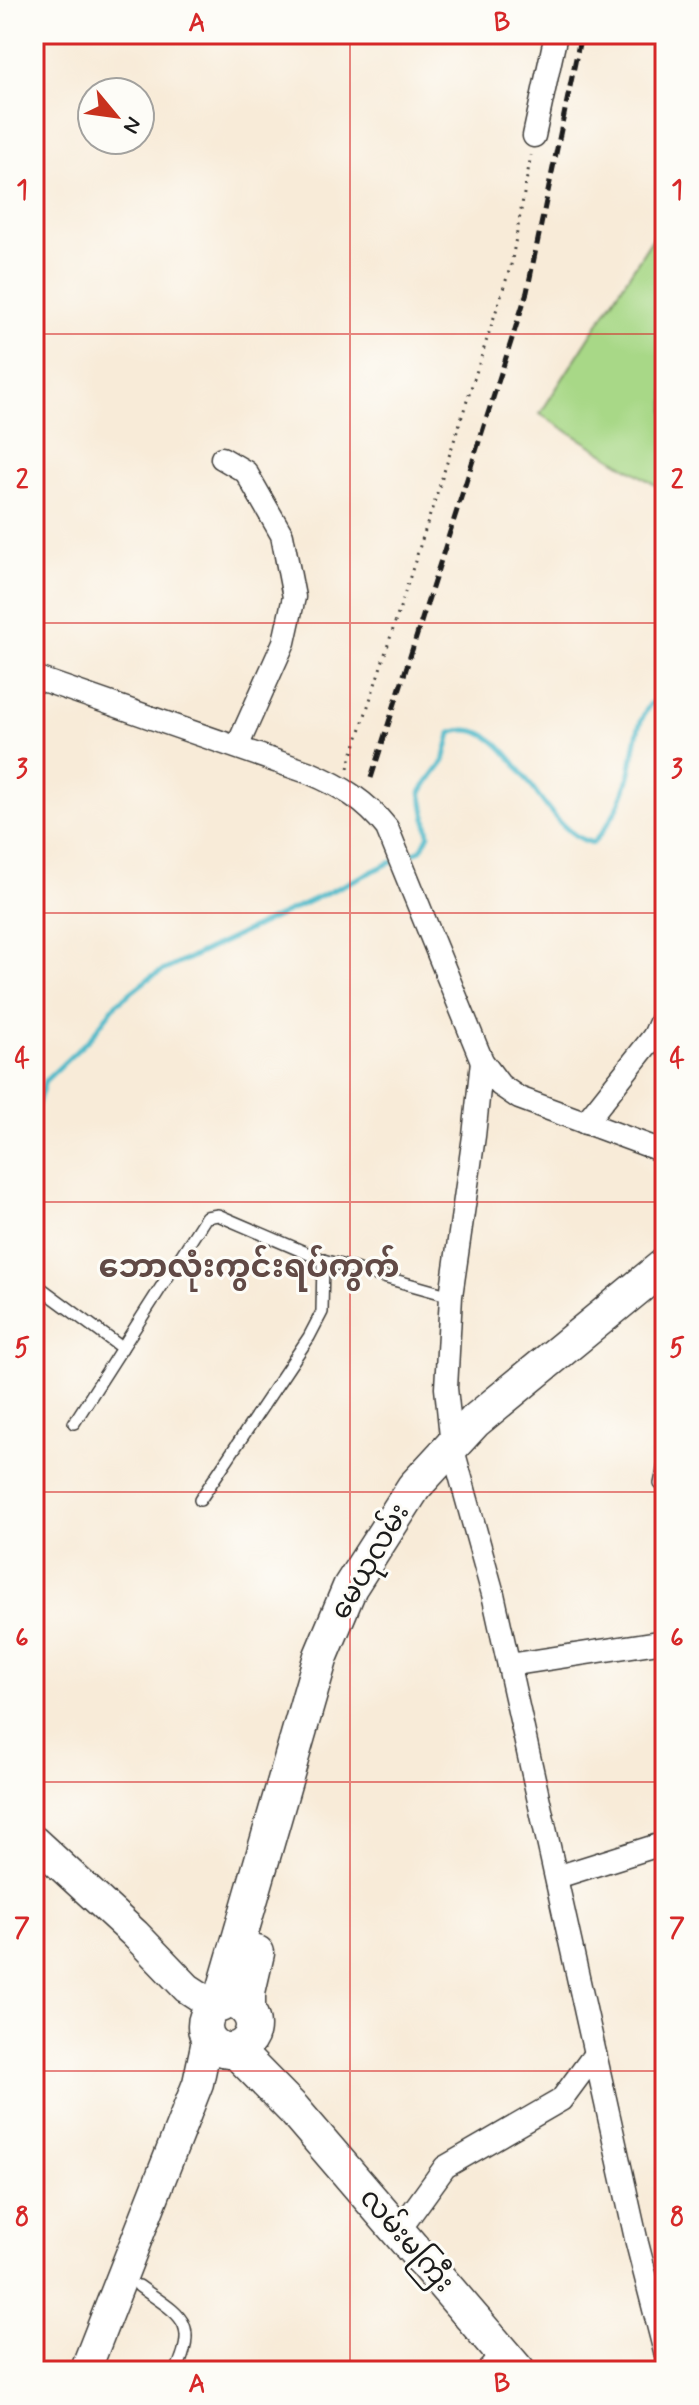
<svg xmlns="http://www.w3.org/2000/svg" width="699" height="2405" font-family="Mynerve,'Noto Sans Myanmar',sans-serif">
  <style>
    .garden { fill: #a8d887; stroke: #627a52; stroke-width: 2 }
    .lines { fill: none; stroke-linecap: round; stroke-linejoin: round }
    .stream { stroke: #4db9c9; stroke-width: 5 }
    .lane-casing { stroke: #3d3b38; stroke-width: 14 }
    .street-casing { stroke: #3d3b38; stroke-width: 25 }
    .secondary-casing { stroke: #3d3b38; stroke-width: 33 }
    .primary-casing { stroke: #3d3b38; stroke-width: 37 }
    .path { stroke: #3d3b38; stroke-width: 3; stroke-dasharray: 2 6; stroke-linecap: butt }
    .lane { stroke: #fff; stroke-width: 11 }
    .street { stroke: #fff; stroke-width: 22 }
    .secondary { stroke: #fff; stroke-width: 30 }
    .primary { stroke: #fff; stroke-width: 34 }
    .rail { stroke: #1c1c1c; stroke-width: 5; stroke-dasharray: 12 6; stroke-linecap: butt }
    .grid { fill: none; stroke: #d62828; stroke-width: 2; stroke-opacity: 0.55 }
    .labels { text-anchor: middle; dominant-baseline: central; stroke-width: 6; stroke-linejoin: round; paint-order: stroke }
    .street-label { font-size: 28px; fill: #1c1c1c; stroke: #fdfcf7 }
    .quarter-label { font-size: 32px; font-weight: bold; fill: #614a46; stroke: #fdfcf7 }
    .neatline { fill: none; stroke: #d62828; stroke-width: 3 }
    .grid-label { font-size: 26px; text-anchor: middle; font-weight: bold; fill: #d62828 }
  </style>
  <rect width="100%" height="100%" fill="#fdfcf7"/>
  <filter id="ink" filterUnits="userSpaceOnUse"><feTurbulence type="fractalNoise" baseFrequency=".0125" numOctaves="2"/><feDisplacementMap in="SourceGraphic" scale="16" xChannelSelector="R" yChannelSelector="G"/><feConvolveMatrix kernelMatrix="1 2 1 2 8 2 1 2 1" color-interpolation-filters="sRGB"/></filter>
  <filter id="wash" filterUnits="userSpaceOnUse"><feTurbulence type="fractalNoise" baseFrequency=".006" numOctaves="4" result="noise"/><feDisplacementMap in="SourceGraphic" scale="32" xChannelSelector="R" yChannelSelector="G"/><feGaussianBlur stdDeviation="1.8" result="paint"/><feColorMatrix in="noise" values="0 0 0 0 0 0 0 0 0 0 0 0 0 0 0 0 0 1.4 0 .05"/><feComposite in="paint" operator="in"/></filter>
  <g filter="url(#wash)">
    <rect width="100%" height="100%" fill="#f8ebd8"/>
    <polygon class="garden" points="665,219 665,491 540,414"/>
    <g class="lines">
      <g class="stream">
        <path d="M405,856L421,850L429,834L421,792L444,761L451,733C511,709 537,832 593,843C610,824 623,800 629,776C636,750 634,725 651,703L665,706"/>
        <polyline points="34,1117 45,1081 91,1037 116,1004 152,976 392,862"/>
      </g>
    </g>
  </g>
  <g filter="url(#ink)">
    <g class="lines">
      <g class="lane-casing">
        <g id="lane">
          <polyline points="34,1283 122,1348"/>
          <polyline points="74,1423 206,1217 218,1215 323,1260 451,1296"/>
          <polyline points="660,1484 665,1460"/>
          <polyline points="200,1500 309,1337 322,1312 323,1260"/>
          <path d="M139,2286C177,2314 201,2320 176,2371"/>
          <polyline points="480,2371 497,2353"/>
        </g>
      </g>
      <g class="street-casing">
        <g id="street">
          <polyline points="534,136 556,34"/>
          <polyline points="222,458 246,472 282,535 294,597 284,642 237,747"/>
          <path d="M34,677L310,773C341,786 366,801 387,828L482,1061L500,1085L519,1098L665,1152"/>
          <polyline points="665,1011 654,1036 665,1045"/>
          <polyline points="482,1061 474,1136 451,1296 446,1388 452,1446 493,1594 637,2243 665,2352"/>
          <polyline points="585,1123 654,1036"/>
          <polyline points="509,1665 665,1641"/>
          <polyline points="557,1877 665,1843"/>
          <polyline points="398,2232 445,2167 561,2100 595,2054"/>
        </g>
      </g>
      <g class="secondary-casing">
        <g id="secondary">
          <polyline points="34,1841 135,1934 187,1988 216,2007"/>
          <polyline points="85,2371 198,2083 208,2036"/>
        </g>
      </g>
      <g class="primary-casing">
        <g id="primary">
          <circle cx="229" cy="2026" r="24"/>
          <polyline points="220,2005 321,1656 350,1587 414,1487 475,1421 665,1265"/>
          <polyline points="248,2012 248,1992 257,1953"/>
          <polyline points="235,2050 294,2110 518,2371"/>
        </g>
      </g>
      <polyline class="path" points="348,768 511,265 531,155"/>
      <use href="#lane" class="lane"/>
      <use href="#street" class="street"/>
      <use href="#secondary" class="secondary"/>
      <use href="#primary" class="primary"/>
      <polyline class="rail" points="371,778 527,292 581,34"/>
    </g>
  </g>
  <path class="grid" d="M350,34V2371M34,334H665M34,623H665M34,913H665M34,1202H665M34,1492H665M34,1782H665M34,2071H665"/>
  <g class="labels">
    <g class="street-label">
      <text transform="translate(371 1562) rotate(-60)">မေယုလမ်း</text>
      <text transform="translate(406 2241) rotate(49)">လမ်းမကြီး</text>
    </g>
    <g class="quarter-label">
      <text x="249" y="1268">ဘောလုံးကွင်းရပ်ကွက်</text>
    </g>
  </g>
  <rect width="699" height="2405" fill="none" stroke="#fdfcf7" stroke-width="88"/>
  <g transform="translate(116 116) rotate(119)"><circle r="38" fill="#fdfcf7" stroke="#a3a29f" stroke-width="2"/>
  <path d="M0-6L14 30L0 20L-14 30Z" fill="#c8321e"/>
  <text y="-12" font-size="22" font-weight="bold" text-anchor="middle" fill="#1c1c1c">N</text>
  </g>
  <rect x="44" y="44" width="611" height="2317" class="neatline"/>
  <g class="grid-label">
    <text x="197" y="31">A</text>
    <text x="502" y="31">B</text>
    <text x="22" y="198">1</text>
    <text x="677" y="198">1</text>
    <text x="22" y="488">2</text>
    <text x="677" y="488">2</text>
    <text x="22" y="777">3</text>
    <text x="677" y="777">3</text>
    <text x="22" y="1067">4</text>
    <text x="677" y="1067">4</text>
    <text x="22" y="1356">5</text>
    <text x="677" y="1356">5</text>
    <text x="22" y="1646">6</text>
    <text x="677" y="1646">6</text>
    <text x="22" y="1936">7</text>
    <text x="677" y="1936">7</text>
    <text x="22" y="2225">8</text>
    <text x="677" y="2225">8</text>
    <text x="197" y="2392">A</text>
    <text x="502" y="2392">B</text>
  </g>
</svg>
